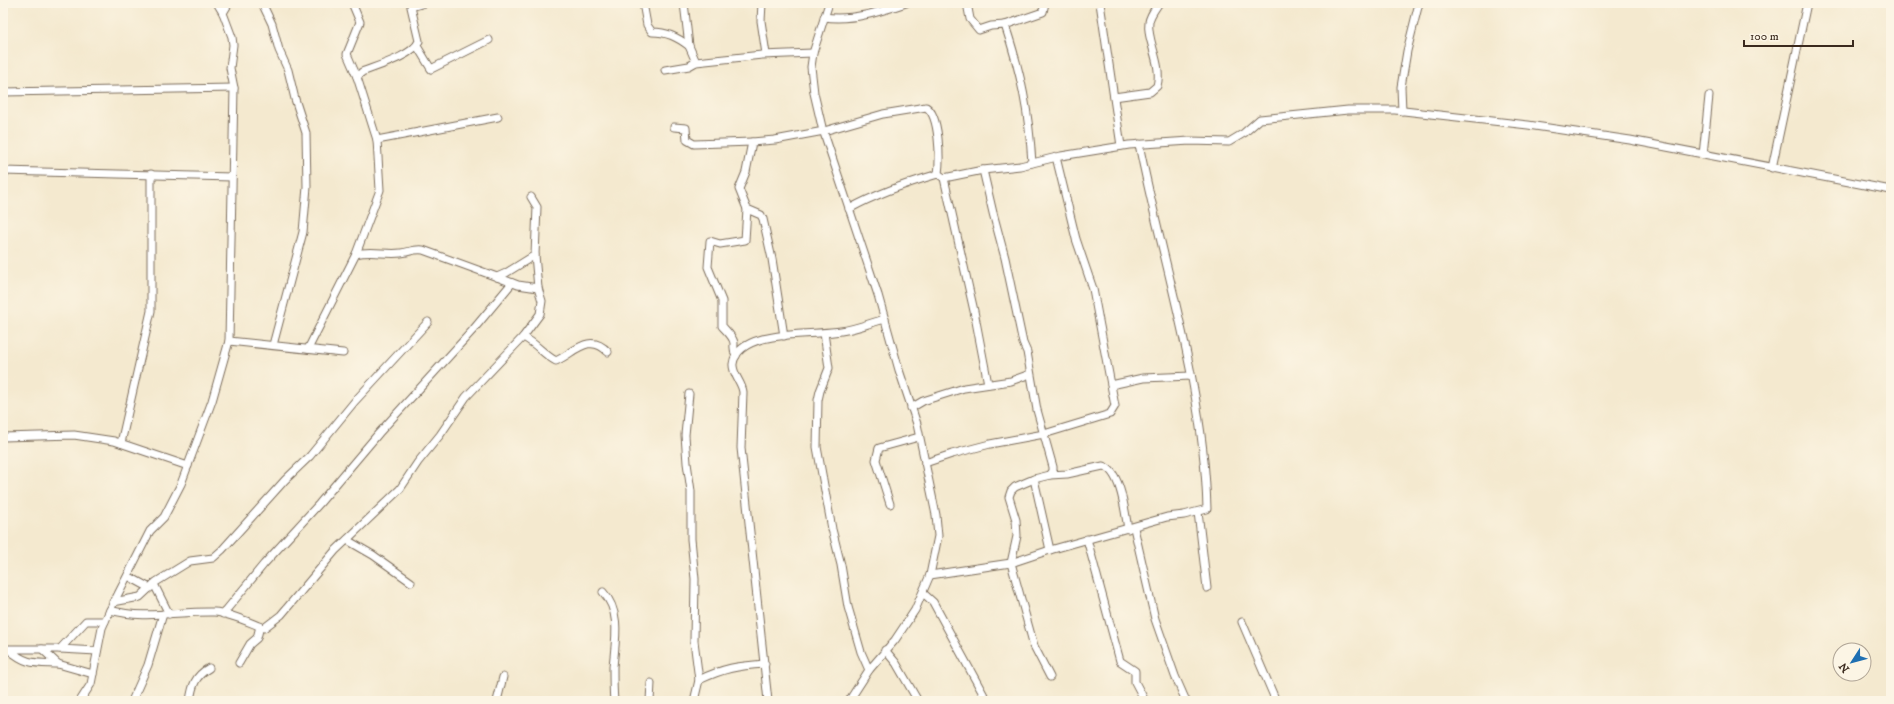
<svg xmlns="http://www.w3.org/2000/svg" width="1894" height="704" font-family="'IM FELL DW Pica',serif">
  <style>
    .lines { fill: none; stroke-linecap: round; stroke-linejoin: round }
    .street-casing { stroke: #7c6d5c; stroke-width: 9 }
    .street { stroke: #fff; stroke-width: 7 }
  </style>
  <rect width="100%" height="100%" fill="#fcf5e5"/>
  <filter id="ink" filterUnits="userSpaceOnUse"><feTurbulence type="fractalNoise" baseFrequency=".025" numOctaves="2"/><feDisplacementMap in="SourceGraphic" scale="8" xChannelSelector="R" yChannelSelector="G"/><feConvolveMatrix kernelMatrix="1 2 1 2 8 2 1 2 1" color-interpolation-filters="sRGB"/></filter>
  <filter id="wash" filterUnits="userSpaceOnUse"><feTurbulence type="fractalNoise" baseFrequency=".012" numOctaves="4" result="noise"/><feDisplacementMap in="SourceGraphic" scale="16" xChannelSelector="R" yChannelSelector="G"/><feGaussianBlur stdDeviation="0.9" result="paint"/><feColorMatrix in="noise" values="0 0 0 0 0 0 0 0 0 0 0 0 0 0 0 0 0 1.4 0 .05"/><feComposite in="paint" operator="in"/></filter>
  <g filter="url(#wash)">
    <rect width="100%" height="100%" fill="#f4e9cf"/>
  </g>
  <g filter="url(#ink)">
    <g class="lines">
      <g class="street-casing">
        <g id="street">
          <polyline points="262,3 272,24 279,50 288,70 295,99 306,133 307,187 303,232 273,345"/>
          <polyline points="352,3 360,22 347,54 357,77"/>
          <path d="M643,3L647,25L652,32C667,32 677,37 689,46"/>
          <polyline points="684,3 689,46 696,62"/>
          <polyline points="762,3 761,21 766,54"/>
          <polyline points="829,3 813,53 811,67 814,93 822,127 878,295 899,370 917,424 936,515 938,536 930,575 915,610 895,640 869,670 849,701"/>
          <path d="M967,3L970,19L979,30L991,26L1005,25C1021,73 1029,112 1032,163"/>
          <polyline points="1100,3 1121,146"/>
          <polyline points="223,13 229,3"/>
          <path d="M824,17C852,21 879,12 906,3"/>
          <polyline points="1005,25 1043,12 1045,3"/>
          <polyline points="417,46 431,69 489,40"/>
          <polyline points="665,70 689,66 696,62 762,55 813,53"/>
          <polyline points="3,92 234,88"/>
          <path d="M1114,97L1150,92L1157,86C1163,64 1146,40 1149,22C1150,15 1155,9 1159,3"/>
          <polyline points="1402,111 1401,87 1407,51 1419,3"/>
          <polyline points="674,127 686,128 687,140 694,144 752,142"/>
          <polyline points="377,140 498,117"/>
          <polyline points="1703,155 1709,96"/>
          <polyline points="1772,168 1807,3"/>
          <polyline points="983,170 993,213 1005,258 1023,343 1027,352 1037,410 1053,467 1053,471 1050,475 1034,479 1050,550"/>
          <polyline points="3,171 232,177"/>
          <polyline points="944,178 974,311 988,384"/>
          <path d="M849,209C878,193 907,183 938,174L944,178L983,170L1020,166L1061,156L1129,145L1190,141L1229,142L1244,133L1260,119L1348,110H1395L1528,125L1630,140L1891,190"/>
          <path d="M356,254C371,250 386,255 401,253C411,252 412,249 423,250L497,277L506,273L535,255L537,207L531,197"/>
          <polyline points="497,277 518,285 538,288"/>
          <polyline points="824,333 829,368 820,391 818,400 817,447 832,529 841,565 848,607 861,652 869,670"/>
          <path d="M784,336L772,259L763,219L761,215L747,209L739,189L746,172L752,142L775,140L824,131L883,114L926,107C940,115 940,160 938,174"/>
          <polyline points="523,337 540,314 542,301 538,288 535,255"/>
          <polyline points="229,341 343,353"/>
          <path d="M308,349L356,254L380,190L377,140L357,77L362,72C377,66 413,56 419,41L411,7L425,3"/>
          <path d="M736,356C733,350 734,348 734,343C733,336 726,331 722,326V301L708,267L710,241L720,244L745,240L747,209"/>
          <polyline points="1111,385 1143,378 1191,376"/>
          <polyline points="689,394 685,435 687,463 691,491 691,539 695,579 694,641 699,680 694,701"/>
          <polyline points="911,408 923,401 964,388 1011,381 1030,374"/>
          <polyline points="3,437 74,435 114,441 188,466"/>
          <polyline points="121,443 151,311 151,174"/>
          <polyline points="925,463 952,454 990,444 1044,434 1110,414 1115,406 1093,289 1076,239 1056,157"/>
          <path d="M1050,475L1067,474L1103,466C1121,471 1125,512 1128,529"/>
          <polyline points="1034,479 1015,487 1011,491 1009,497 1016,520 1017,536 1011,563 1034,646 1050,677"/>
          <polyline points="890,504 876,460 879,448 919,437"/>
          <polyline points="1198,512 1207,588"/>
          <polyline points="1134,528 1155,619 1175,676 1186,701"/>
          <polyline points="1087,539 1120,661 1135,671 1135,682 1145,701"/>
          <polyline points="347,540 373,555 411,582"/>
          <path d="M930,575L1011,563L1050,550L1167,517L1184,515L1207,509C1204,385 1163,265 1139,144"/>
          <polyline points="128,576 150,588"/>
          <polyline points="154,584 169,614"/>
          <path d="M603,592C622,612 615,642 613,667C613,678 613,690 614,701"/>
          <polyline points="923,593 933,602 987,701"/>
          <polyline points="113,602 140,597 156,582 190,561 213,558 222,550 285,480 310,456 355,401 428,322"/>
          <polyline points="110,610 150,531 164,517 181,484 212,401 229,341 234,88 230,68 233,45 232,37 223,13 217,3"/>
          <polyline points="223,614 264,564 319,504 379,433 472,331 512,283"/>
          <polyline points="1242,622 1276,701"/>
          <path d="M42,649H8C27,665 34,663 58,664"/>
          <polyline points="60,649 42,649 58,664 93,674"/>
          <polyline points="885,650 896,663 918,701"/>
          <polyline points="97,651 60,649 86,621 105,621"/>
          <polyline points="239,663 250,644 257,638 260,626"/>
          <path d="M699,680C724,668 737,666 765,664"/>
          <path d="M80,701L91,684L102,628L110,610C144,620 178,611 214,612C230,613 248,622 264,628L281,615L335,551L400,489L418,462L440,435L466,397L523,337C536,343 544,355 556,361C574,353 589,332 608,352"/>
          <polyline points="132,701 148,665 163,614"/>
          <path d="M190,701C192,686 195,676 209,668"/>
          <polyline points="497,701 503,677"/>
          <polyline points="650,701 651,683"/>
          <path d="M768,701L741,448L743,392C742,382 732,374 733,364C738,328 815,336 841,331C856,329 870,323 885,319"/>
        </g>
      </g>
      <use href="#street" class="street"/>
    </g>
  </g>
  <rect width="1894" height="704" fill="none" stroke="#fcf5e5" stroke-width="16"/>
  <g transform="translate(1852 662) rotate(234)"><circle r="19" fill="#fcf5e5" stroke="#afa495"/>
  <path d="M0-3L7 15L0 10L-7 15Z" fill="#1f6fb2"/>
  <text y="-6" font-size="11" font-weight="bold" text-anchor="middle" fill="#3b2a1e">N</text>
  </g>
  <path d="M1744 40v6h109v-6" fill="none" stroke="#3b2a1e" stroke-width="2"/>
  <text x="1750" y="40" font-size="12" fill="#3b2a1e" stroke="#fcf5e5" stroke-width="3" paint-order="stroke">100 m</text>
</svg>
